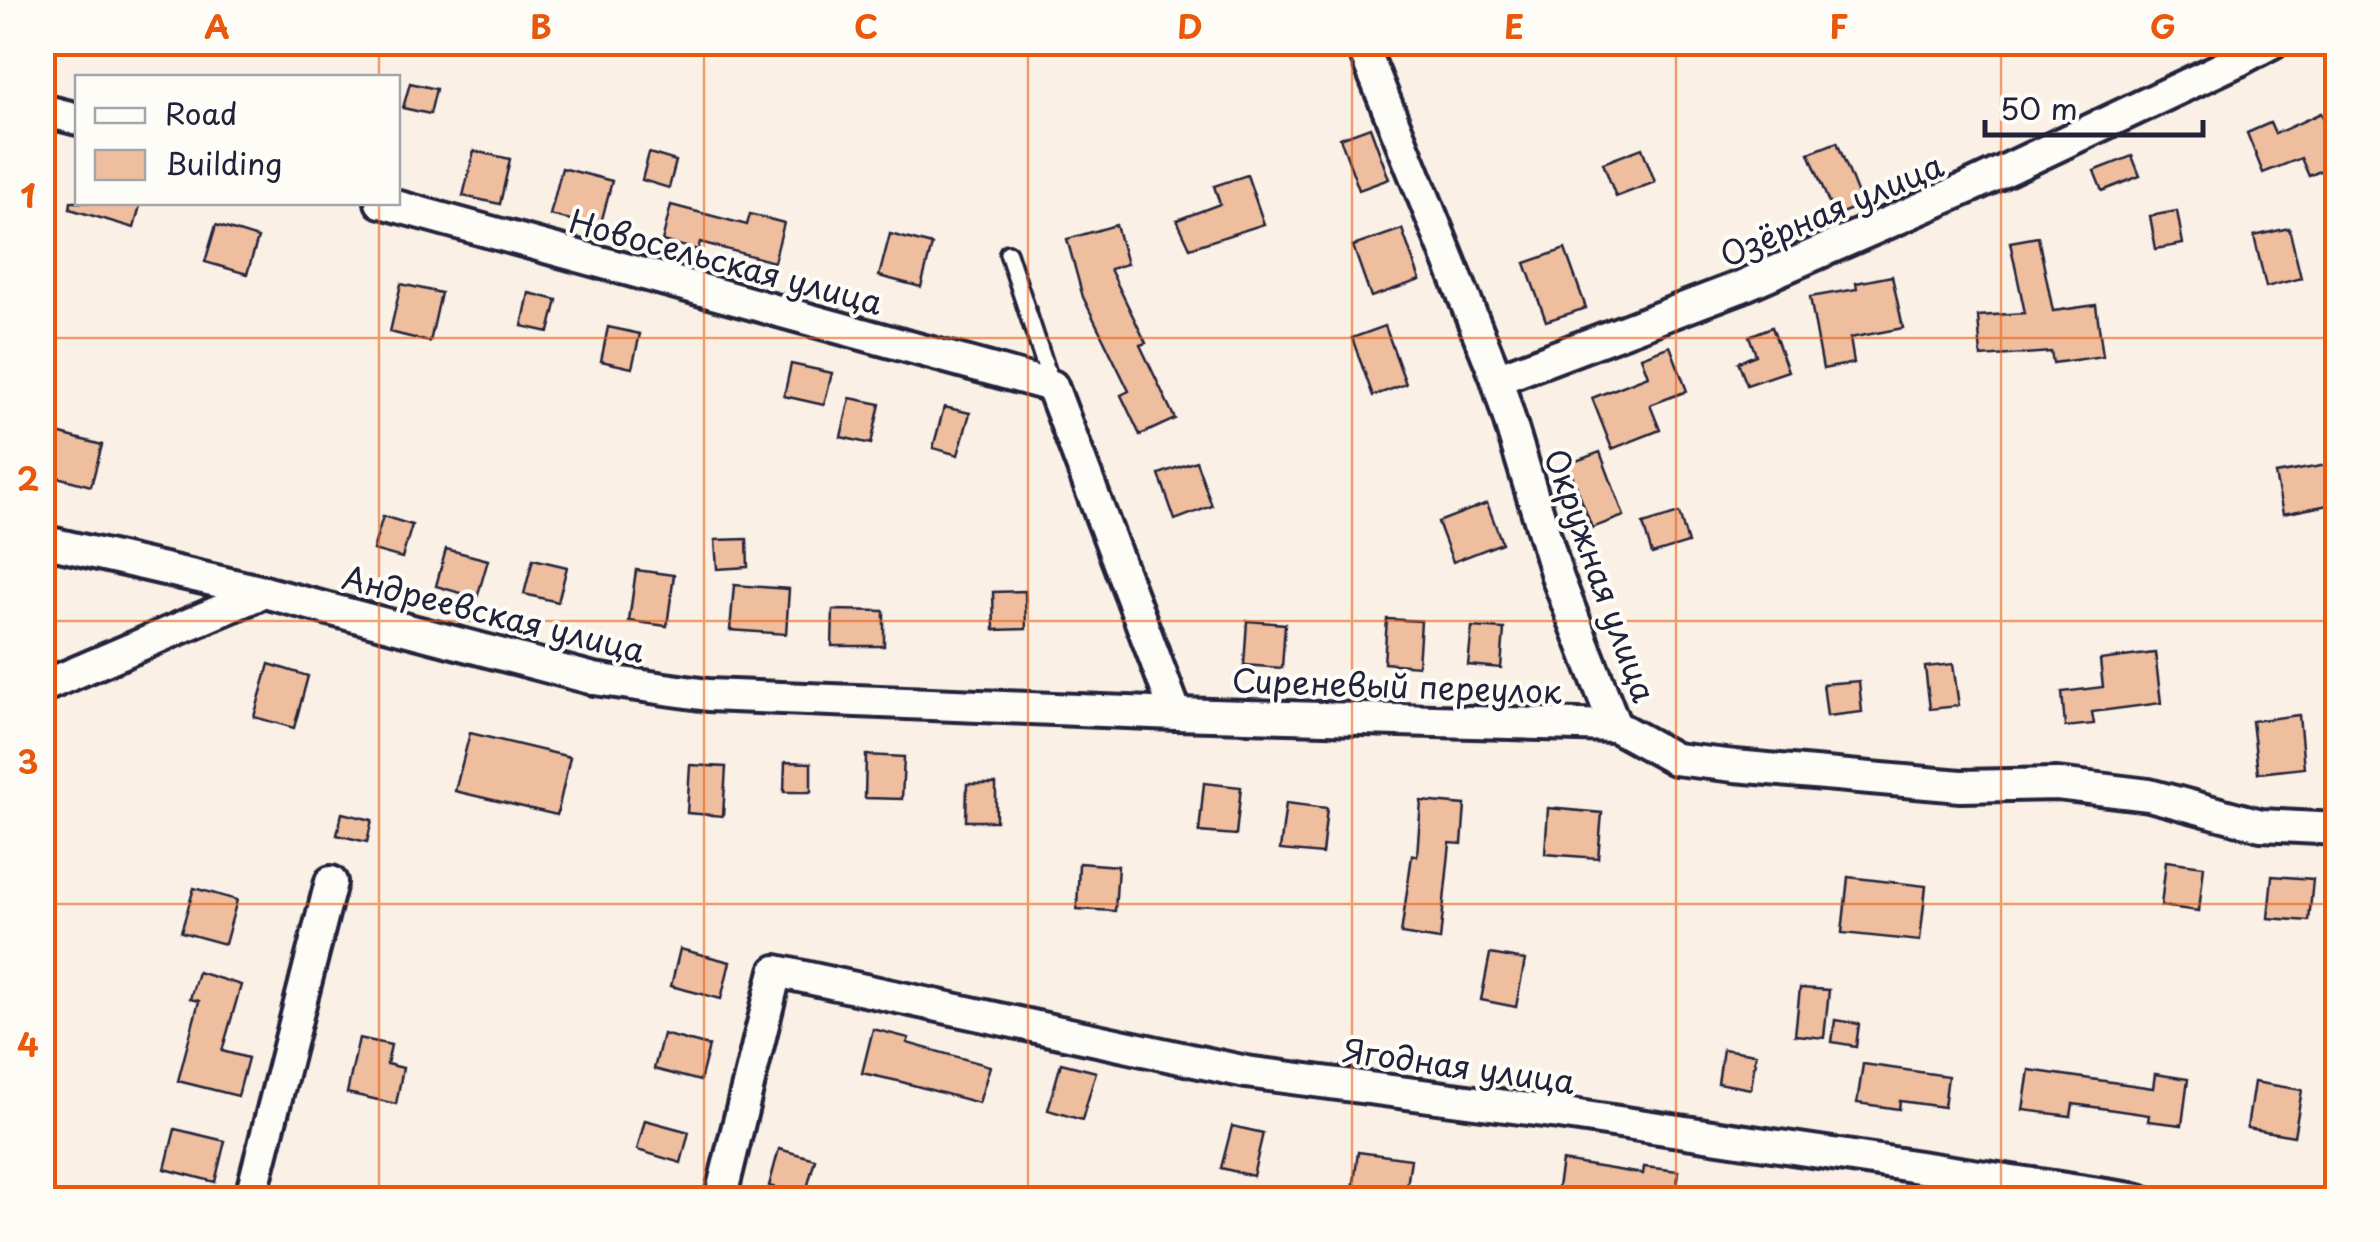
<svg xmlns="http://www.w3.org/2000/svg" width="2380" height="1242" font-family="'Playpen Sans',sans-serif">
  <style>
    .building { fill: #eebe9f; stroke: #22223b; stroke-width: 2.5 }
    .lines { fill: none; stroke-linecap: round; stroke-linejoin: round }
    .lane-casing { stroke: #22223b; stroke-width: 22 }
    .street-casing { stroke: #22223b; stroke-width: 38 }
    .lane { stroke: #fdfcf7; stroke-width: 15 }
    .street { stroke: #fdfcf7; stroke-width: 30 }
    .grid { fill: none; stroke: #e8590c; stroke-width: 2.5; stroke-opacity: 0.55 }
    .labels { text-anchor: middle; dominant-baseline: central; stroke-width: 8; stroke-linejoin: round; paint-order: stroke }
    .street-label { font-size: 32px; fill: #22223b; stroke: #fdfcf7 }
    .neatline { fill: none; stroke: #e8590c; stroke-width: 4 }
    .grid-label { font-size: 32px; text-anchor: middle; font-weight: bold; fill: #e8590c }
  </style>
  <rect width="100%" height="100%" fill="#faf0e5"/>
  <filter id="ink" filterUnits="userSpaceOnUse"><feTurbulence type="fractalNoise" baseFrequency=".01" numOctaves="2"/><feDisplacementMap in="SourceGraphic" scale="20" xChannelSelector="R" yChannelSelector="G"/><feConvolveMatrix kernelMatrix="1 2 1 2 8 2 1 2 1" color-interpolation-filters="sRGB"/></filter>
  <g filter="url(#ink)">
    <g class="building">
      <polygon points="410,83 436,89 430,114 403,108"/>
      <polygon points="2321,113 2338,150 2338,163 2309,176 2301,158 2263,173 2247,133 2270,123 2275,134"/>
      <polygon points="1370,127 1389,179 1359,190 1340,138"/>
      <polygon points="1837,142 1862,205 1834,216 1809,153"/>
      <polygon points="1642,148 1655,182 1616,197 1603,163"/>
      <polygon points="474,151 510,159 500,204 463,196"/>
      <polygon points="649,153 676,161 669,188 642,180"/>
      <polygon points="2132,156 2140,176 2102,191 2094,171"/>
      <polygon points="562,168 612,181 600,227 550,215"/>
      <polygon points="1247,175 1264,224 1190,248 1177,220 1220,204 1214,186"/>
      <polygon points="71,202 141,202 134,228 70,209"/>
      <polygon points="671,205 747,225 750,214 784,223 774,262 700,242 698,250 662,241"/>
      <polygon points="2177,211 2183,244 2156,249 2150,216"/>
      <polygon points="216,225 258,238 247,274 205,262"/>
      <polygon points="1116,225 1127,264 1110,269 1146,343 1140,345 1175,419 1140,435 1121,395 1129,391 1083,297 1067,239"/>
      <polygon points="2289,228 2301,278 2266,287 2254,236"/>
      <polygon points="1402,229 1420,280 1371,297 1353,246"/>
      <polygon points="890,234 932,245 921,287 879,276"/>
      <polygon points="2038,237 2053,311 2096,305 2103,356 2053,363 2051,352 1981,357 1978,316 2025,313 2010,242"/>
      <polygon points="1565,249 1586,308 1546,321 1525,263"/>
      <polygon points="1892,276 1903,328 1850,338 1854,363 1823,369 1810,297 1857,289 1856,283"/>
      <polygon points="401,284 441,293 430,342 390,332"/>
      <polygon points="529,293 557,300 549,332 522,326"/>
      <polygon points="1385,326 1406,384 1373,396 1352,338"/>
      <polygon points="608,327 640,334 632,368 601,361"/>
      <polygon points="1772,327 1788,371 1747,385 1738,362 1756,355 1749,336"/>
      <polygon points="1670,346 1687,391 1650,405 1660,430 1612,449 1592,398 1648,376 1641,357"/>
      <polygon points="791,364 832,373 824,405 784,396"/>
      <polygon points="850,398 880,404 871,444 841,437"/>
      <polygon points="944,407 970,413 958,455 933,448"/>
      <polygon points="42,429 102,445 91,486 42,473"/>
      <polygon points="1600,452 1624,516 1592,528 1568,464"/>
      <polygon points="1196,461 1212,506 1175,520 1159,474"/>
      <polygon points="2338,463 2338,503 2283,514 2275,474"/>
      <polygon points="1487,503 1502,543 1453,562 1438,522"/>
      <polygon points="1679,513 1688,543 1652,554 1643,524"/>
      <polygon points="383,516 412,525 402,558 373,550"/>
      <polygon points="747,539 748,567 717,569 715,540"/>
      <polygon points="446,549 488,560 477,598 436,586"/>
      <polygon points="533,559 567,567 558,602 524,594"/>
      <polygon points="636,570 674,575 667,626 629,621"/>
      <polygon points="734,585 789,589 786,634 730,630"/>
      <polygon points="1025,591 1026,629 994,630 993,592"/>
      <polygon points="833,610 884,611 884,646 832,646"/>
      <polygon points="1387,619 1421,621 1418,666 1384,663"/>
      <polygon points="1247,621 1285,624 1282,668 1244,665"/>
      <polygon points="1472,627 1504,629 1501,668 1468,665"/>
      <polygon points="2155,653 2161,703 2092,712 2094,724 2065,727 2062,692 2103,687 2100,660"/>
      <polygon points="269,664 308,676 294,728 254,717"/>
      <polygon points="1953,664 1959,706 1930,709 1925,667"/>
      <polygon points="1859,681 1862,712 1827,716 1823,684"/>
      <polygon points="2299,715 2304,768 2258,773 2252,721"/>
      <polygon points="470,733 570,757 557,815 455,791"/>
      <polygon points="866,755 904,757 902,799 865,798"/>
      <polygon points="785,762 811,763 811,792 784,792"/>
      <polygon points="690,765 726,767 723,816 687,813"/>
      <polygon points="1204,783 1241,787 1236,835 1199,832"/>
      <polygon points="967,784 996,784 996,821 966,821"/>
      <polygon points="1421,801 1465,805 1462,844 1450,843 1440,940 1401,934 1412,855 1417,856"/>
      <polygon points="1286,803 1327,808 1322,854 1280,850"/>
      <polygon points="1548,808 1602,813 1598,858 1545,854"/>
      <polygon points="342,813 372,820 367,842 337,835"/>
      <polygon points="2166,861 2204,866 2199,911 2161,906"/>
      <polygon points="1079,863 1118,866 1115,911 1077,909"/>
      <polygon points="2272,876 2313,879 2309,921 2268,918"/>
      <polygon points="1848,877 1926,886 1920,941 1842,933"/>
      <polygon points="194,888 237,900 225,944 181,932"/>
      <polygon points="680,949 730,962 721,999 671,986"/>
      <polygon points="1490,954 1525,960 1516,1007 1481,1000"/>
      <polygon points="198,972 241,985 222,1051 248,1058 238,1096 178,1081 199,1001 190,999"/>
      <polygon points="1800,988 1829,990 1824,1038 1795,1035"/>
      <polygon points="1835,1020 1859,1024 1856,1046 1832,1042"/>
      <polygon points="873,1029 909,1038 907,1043 990,1066 979,1103 898,1081 862,1073"/>
      <polygon points="663,1034 709,1046 700,1081 654,1069"/>
      <polygon points="359,1038 391,1045 387,1064 403,1068 396,1104 347,1093"/>
      <polygon points="1723,1049 1756,1054 1751,1089 1718,1083"/>
      <polygon points="1061,1063 1096,1072 1082,1120 1048,1110"/>
      <polygon points="1863,1064 1948,1076 1944,1107 1900,1101 1899,1109 1857,1103"/>
      <polygon points="2029,1070 2153,1088 2155,1074 2188,1079 2182,1125 2148,1121 2149,1115 2073,1104 2071,1116 2023,1110"/>
      <polygon points="2254,1082 2302,1090 2294,1136 2247,1128"/>
      <polygon points="645,1120 689,1132 681,1163 637,1150"/>
      <polygon points="1232,1126 1263,1133 1253,1176 1221,1168"/>
      <polygon points="175,1129 225,1141 215,1182 165,1169"/>
      <polygon points="779,1149 815,1159 805,1196 769,1186"/>
      <polygon points="1358,1152 1411,1159 1405,1200 1352,1198"/>
      <polygon points="1562,1161 1643,1174 1644,1167 1679,1171 1675,1200 1556,1200"/>
    </g>
    <g class="lines">
      <g class="lane-casing">
        <polyline id="lane" points="1008,253 1052,386"/>
      </g>
      <g class="street-casing">
        <g id="street">
          <polyline points="1361,42 1497,379 1558,579 1615,726 1675,759 1735,766 1961,786 2057,784 2149,795 2261,825 2338,829"/>
          <polyline points="2230,44 2239,60 2273,42"/>
          <polyline points="42,110 78,119"/>
          <polyline points="381,202 1052,386 1176,714"/>
          <polyline points="1497,379 1740,287 1972,186 2239,60"/>
          <polyline points="42,541 264,592 594,679 708,695 1176,714 1615,726"/>
          <polyline points="42,687 264,592"/>
          <polyline points="250,1200 331,882"/>
          <polyline points="720,1200 776,971 1246,1072 1559,1113 2139,1200"/>
        </g>
      </g>
      <use href="#lane" class="lane"/>
      <use href="#street" class="street"/>
    </g>
  </g>
  <path class="grid" d="M379,42V78M704,42V1200M1028,42V1200M1352,42V1200M1676,42V1200M2001,42V1200M379,202V1200M42,338H2338M42,621H2338M42,904H2338"/>
  <g class="labels">
    <g class="street-label">
      <text transform="translate(1831 209) rotate(-23)">Озёрная улица</text>
      <text transform="translate(726 261) rotate(15)">Новосельская улица</text>
      <text transform="translate(1601 575) rotate(70)">Окружная улица</text>
      <text transform="translate(494 613) rotate(14)">Андреевская улица</text>
      <text transform="translate(1397 685) rotate(2)">Сиреневый переулок</text>
      <text transform="translate(1459 1065) rotate(8)">Ягодная улица</text>
    </g>
  </g>
  <rect width="2380" height="1242" fill="none" stroke="#fdfcf7" stroke-width="110"/>
  <rect x="75" y="75" width="325" height="130" fill="#fdfcf7" stroke="#a5a5ac" stroke-width="2.5"/>
  <rect x="95" y="108" width="50" height="15" fill="#fdfcf7" stroke="#a5a5ac" stroke-width="2.5"/>
  <text x="165" y="125" font-size="30" fill="#22223b">Road</text>
  <rect x="95" y="150" width="50" height="30" fill="#eebe9f" stroke="#a5a5ac" stroke-width="2.5"/>
  <text x="165" y="175" font-size="30" fill="#22223b">Building</text>
  <path d="M1985 120v15h218v-15" fill="none" stroke="#22223b" stroke-width="5"/>
  <text x="2000" y="120" font-size="30" fill="#22223b" stroke="#fdfcf7" stroke-width="8" paint-order="stroke">50 m</text>
  <rect x="55" y="55" width="2270" height="1132" class="neatline"/>
  <g class="grid-label">
    <text x="217" y="39">A</text>
    <text x="541" y="39">B</text>
    <text x="866" y="39">C</text>
    <text x="1190" y="39">D</text>
    <text x="1514" y="39">E</text>
    <text x="1839" y="39">F</text>
    <text x="2163" y="39">G</text>
    <text x="28" y="208">1</text>
    <text x="28" y="491">2</text>
    <text x="28" y="774">3</text>
    <text x="28" y="1057">4</text>
  </g>
</svg>
